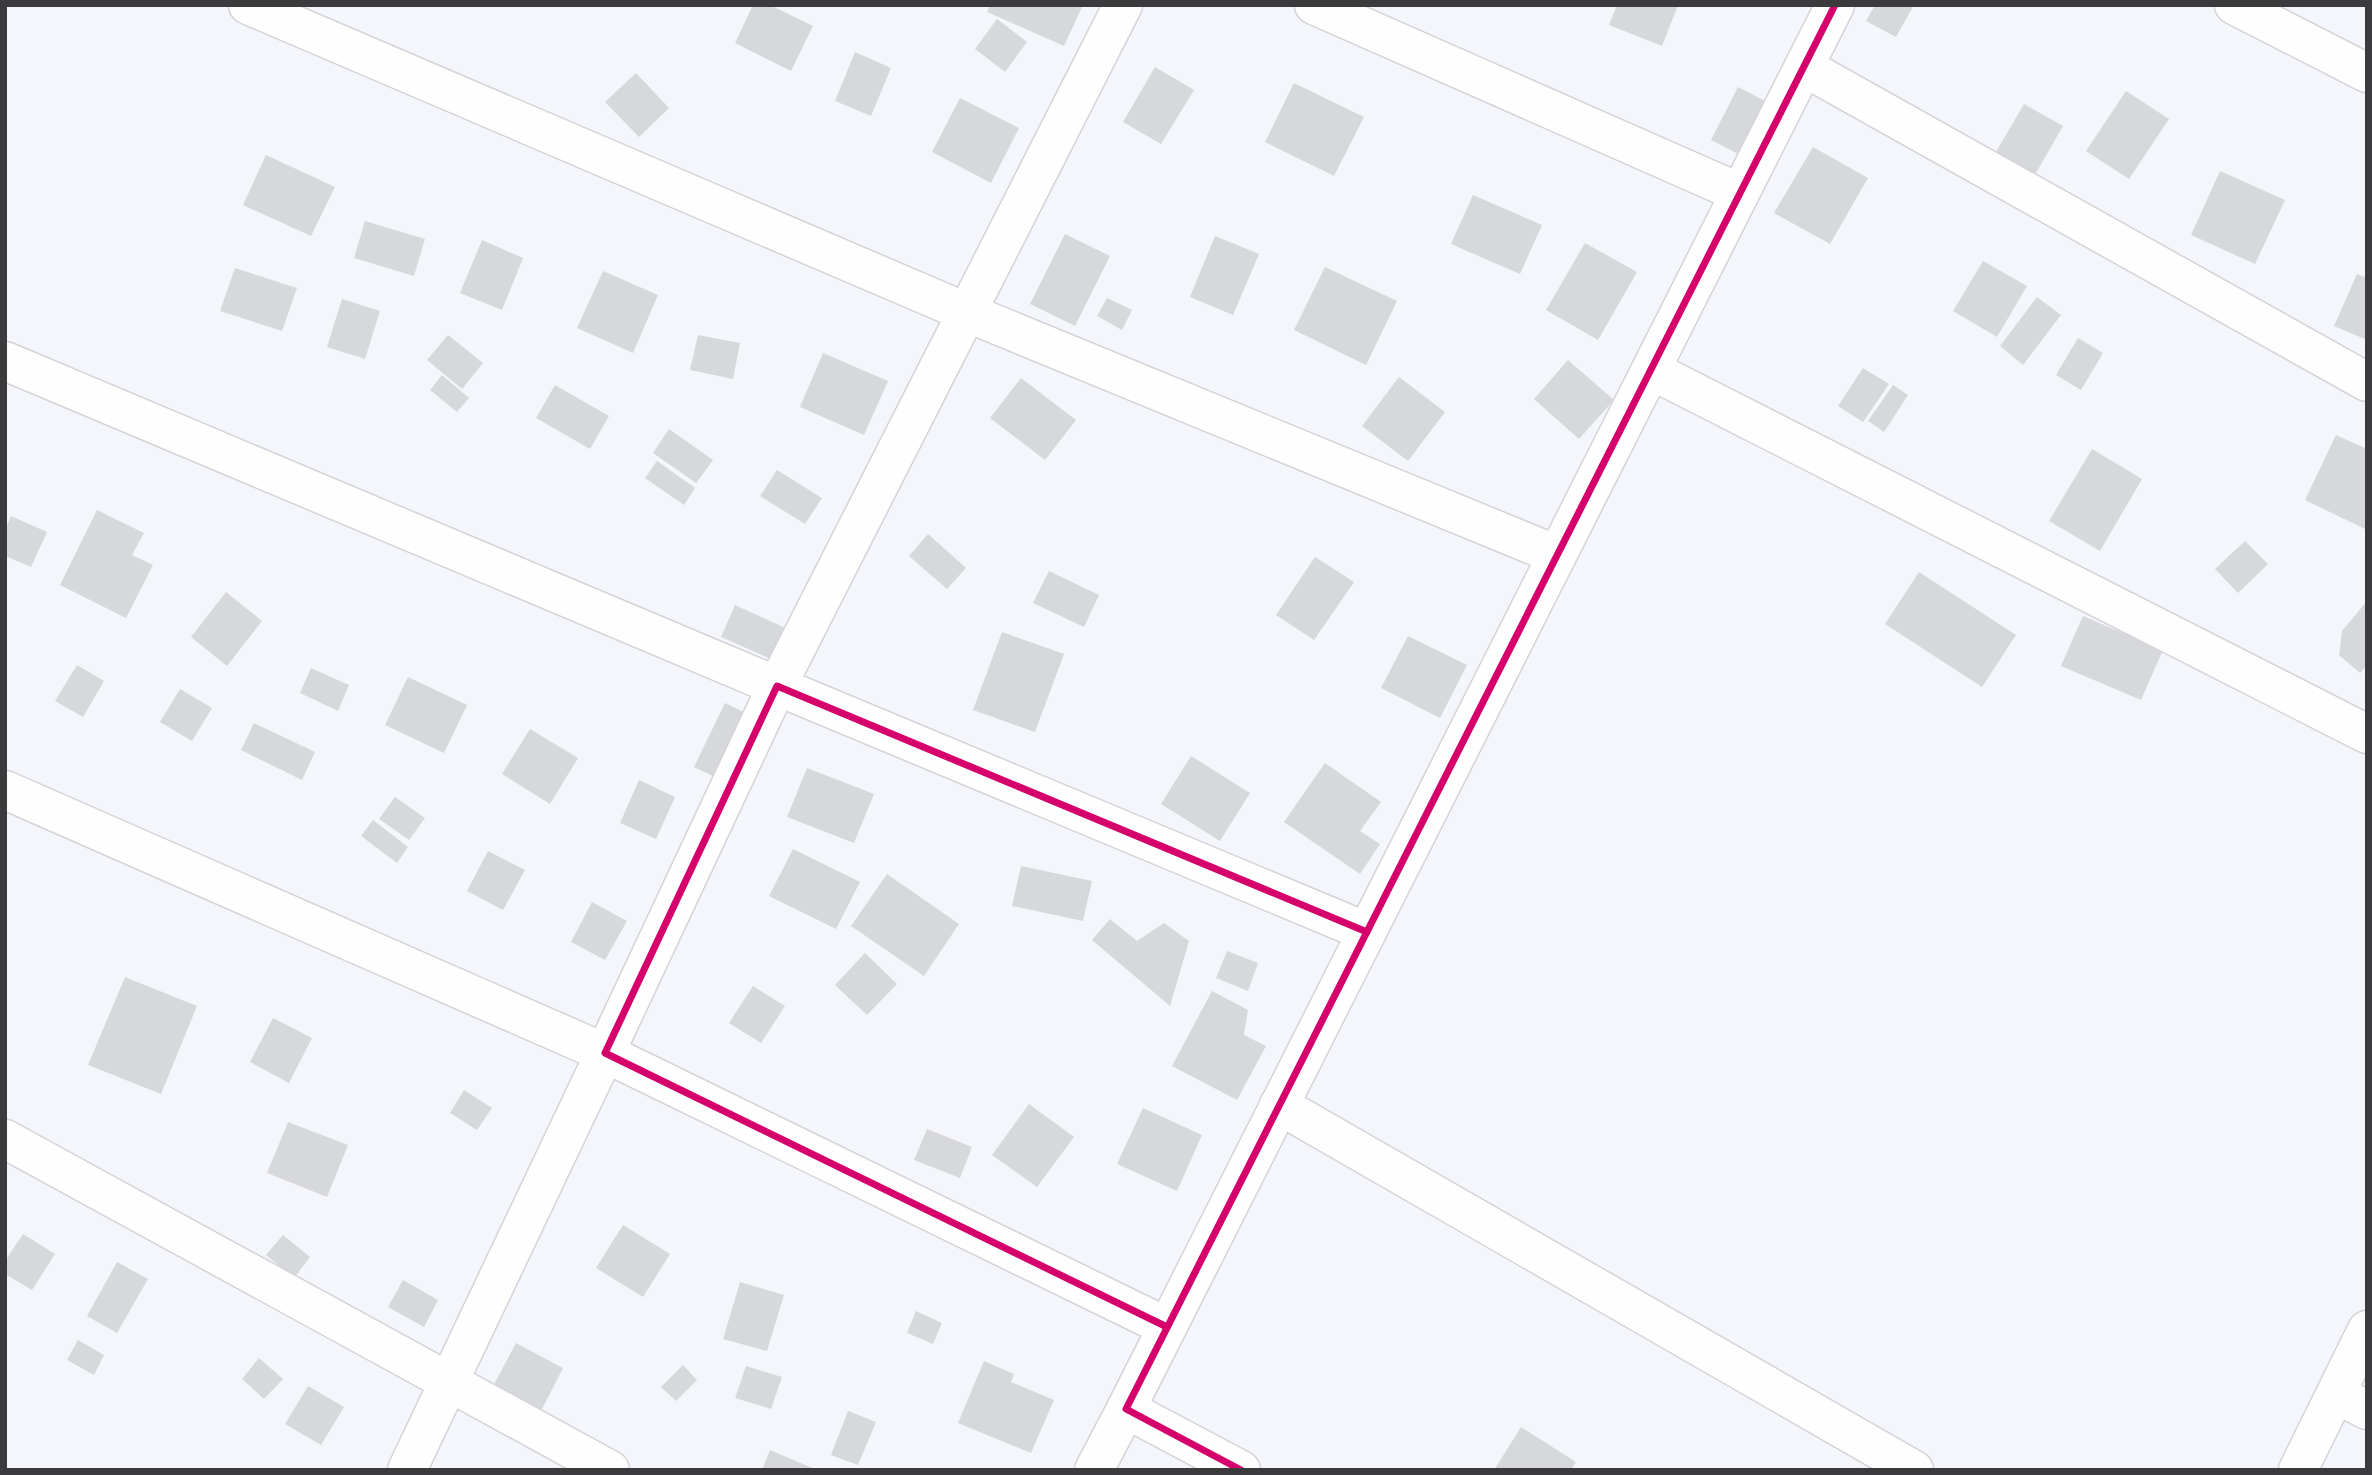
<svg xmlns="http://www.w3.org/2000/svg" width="2372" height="1475" font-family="'Nunito Sans',sans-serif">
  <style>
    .building { fill: #d7d8dc }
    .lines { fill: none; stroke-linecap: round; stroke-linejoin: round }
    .street-casing { stroke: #d3d4d7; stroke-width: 41 }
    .street { stroke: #fefefe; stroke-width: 38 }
    .cycleway-casing { stroke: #fff; stroke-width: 11 }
    .cycleway { stroke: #d6006c; stroke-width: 7 }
  </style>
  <rect width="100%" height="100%" fill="#f5f6fb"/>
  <g class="building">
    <polygon points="753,5 770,5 813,26 791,71 735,43"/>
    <polygon points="990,5 1083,5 1064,46 987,12"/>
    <polygon points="1617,5 1678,5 1662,46 1609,25"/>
    <polygon points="1875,5 1914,5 1896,37 1866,21"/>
    <polygon points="997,19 1027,42 1005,72 975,49"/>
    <polygon points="855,52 891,68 871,116 835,101"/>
    <polygon points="1155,67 1194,90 1161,144 1123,122"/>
    <polygon points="636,73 669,108 639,137 605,102"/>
    <polygon points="1294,83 1364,117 1334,176 1265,142"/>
    <polygon points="1738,87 1771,104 1744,157 1711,140"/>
    <polygon points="2126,91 2169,119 2129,179 2086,151"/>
    <polygon points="960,98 1019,128 991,183 932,152"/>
    <polygon points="2024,104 2063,126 2032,180 1993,157"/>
    <polygon points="1813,147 1868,178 1830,244 1774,213"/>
    <polygon points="266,155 335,187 311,236 243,205"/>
    <polygon points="2220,171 2285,200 2255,264 2191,235"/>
    <polygon points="1473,195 1542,225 1520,274 1451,244"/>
    <polygon points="365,221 425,239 414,276 354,258"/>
    <polygon points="1065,234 1110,256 1075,326 1030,304"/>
    <polygon points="1215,236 1259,254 1233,315 1190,297"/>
    <polygon points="482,240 523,258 502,310 460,293"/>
    <polygon points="1585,243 1637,272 1598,340 1546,310"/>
    <polygon points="1983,261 2027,286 1997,337 1953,311"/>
    <polygon points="1325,267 1397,301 1366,365 1294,330"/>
    <polygon points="235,268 297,288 282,331 220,311"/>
    <polygon points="603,271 658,295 633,353 577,328"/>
    <polygon points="2357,274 2367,278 2367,340 2334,326"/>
    <polygon points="2037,297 2061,315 2023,365 2000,346"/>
    <polygon points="1107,298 1132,310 1122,330 1097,316"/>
    <polygon points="342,299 380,311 365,359 327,347"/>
    <polygon points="448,335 483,363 462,389 427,360"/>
    <polygon points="698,335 740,343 733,379 690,370"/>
    <polygon points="2078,338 2103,353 2081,390 2056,375"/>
    <polygon points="823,353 888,381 864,435 800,407"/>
    <polygon points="1568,360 1614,400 1579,439 1534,399"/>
    <polygon points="1863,368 1889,384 1863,422 1838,406"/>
    <polygon points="442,375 469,398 457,412 430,390"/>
    <polygon points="1399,377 1445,412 1408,461 1362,426"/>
    <polygon points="1021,378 1076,420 1045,460 990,418"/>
    <polygon points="555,385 609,416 590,449 536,418"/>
    <polygon points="1893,385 1908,395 1884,432 1868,421"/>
    <polygon points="669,429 713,460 696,483 653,453"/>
    <polygon points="2336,435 2367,449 2365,529 2305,500"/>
    <polygon points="2092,449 2142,479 2100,551 2049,521"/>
    <polygon points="657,461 695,488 684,505 645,478"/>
    <polygon points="777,470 822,498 805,524 760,496"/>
    <polygon points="97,510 144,533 132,555 153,565 126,618 60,585"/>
    <polygon points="11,516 47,532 31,567 5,556 5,530"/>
    <polygon points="928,534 966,568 947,589 909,556"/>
    <polygon points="2245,541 2268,564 2238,593 2215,569"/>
    <polygon points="1315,557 1354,582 1314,640 1276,615"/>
    <polygon points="1049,571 1099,595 1084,627 1033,603"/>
    <polygon points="1919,572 2016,635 1982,687 1885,624"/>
    <polygon points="226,592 262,621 227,666 191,637"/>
    <polygon points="2367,601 2367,665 2360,673 2339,655 2342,631"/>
    <polygon points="735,605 790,630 775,661 721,637"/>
    <polygon points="2083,616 2163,650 2141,700 2061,666"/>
    <polygon points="1002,632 1064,654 1035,732 973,710"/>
    <polygon points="1408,636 1467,665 1440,718 1381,688"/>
    <polygon points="77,665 104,681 83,717 55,701"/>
    <polygon points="311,668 349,685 338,711 300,693"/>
    <polygon points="408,677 467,705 444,753 385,725"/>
    <polygon points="180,689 212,708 192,741 160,722"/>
    <polygon points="725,703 752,716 721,780 694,767"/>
    <polygon points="254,723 315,752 302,780 241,750"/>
    <polygon points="530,729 578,758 550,804 502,774"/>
    <polygon points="1191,756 1250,793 1220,841 1161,804"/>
    <polygon points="1325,763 1381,802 1360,831 1380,844 1360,874 1284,822"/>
    <polygon points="807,768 874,794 854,843 787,817"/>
    <polygon points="639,780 675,797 656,839 620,823"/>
    <polygon points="395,797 425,818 409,840 379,819"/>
    <polygon points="373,820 408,847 397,863 361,836"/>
    <polygon points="793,849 860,882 836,929 769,896"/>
    <polygon points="488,851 525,870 503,910 467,891"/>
    <polygon points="1021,866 1092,881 1083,921 1012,906"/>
    <polygon points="887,874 959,924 924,976 851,926"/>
    <polygon points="592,902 627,921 605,960 571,942"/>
    <polygon points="1110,919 1137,941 1164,923 1189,941 1170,1006 1092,940"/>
    <polygon points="1227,951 1258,963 1248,991 1216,978"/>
    <polygon points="865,953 897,984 867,1015 835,985"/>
    <polygon points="125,977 197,1006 161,1094 88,1065"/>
    <polygon points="753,986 785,1006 761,1043 729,1023"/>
    <polygon points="1212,991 1248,1010 1244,1035 1266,1046 1237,1100 1172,1066"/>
    <polygon points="273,1018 312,1038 289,1083 250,1062"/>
    <polygon points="464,1090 492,1108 477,1130 450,1113"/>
    <polygon points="1029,1104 1074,1137 1037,1187 992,1155"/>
    <polygon points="1143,1108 1202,1135 1177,1191 1117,1164"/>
    <polygon points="288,1122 348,1145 327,1197 267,1173"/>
    <polygon points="927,1129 972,1147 960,1178 914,1160"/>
    <polygon points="623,1225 670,1254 643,1297 596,1268"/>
    <polygon points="23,1234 55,1254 32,1290 5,1274 5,1261"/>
    <polygon points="283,1235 310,1257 294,1278 266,1255"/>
    <polygon points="117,1262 148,1279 117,1333 87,1316"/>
    <polygon points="403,1280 438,1300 424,1327 388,1307"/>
    <polygon points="740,1282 784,1295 767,1351 723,1339"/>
    <polygon points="916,1311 942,1323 933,1344 907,1333"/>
    <polygon points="78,1340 104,1355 94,1375 67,1360"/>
    <polygon points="516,1343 563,1368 538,1417 490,1392"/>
    <polygon points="259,1358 283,1379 264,1399 242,1379"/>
    <polygon points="984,1361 1014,1374 1011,1382 1054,1400 1031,1453 958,1423"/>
    <polygon points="683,1365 697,1380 676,1401 661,1387"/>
    <polygon points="746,1366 782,1377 771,1409 735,1398"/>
    <polygon points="308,1386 344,1407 321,1445 285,1424"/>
    <polygon points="848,1411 876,1422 858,1465 831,1455"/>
    <polygon points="1521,1427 1576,1462 1571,1470 1494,1470"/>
    <polygon points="770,1450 817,1470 762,1470"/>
  </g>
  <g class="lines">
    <g class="street-casing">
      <g id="street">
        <polyline points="248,5 968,313 1557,555"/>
        <polyline points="1314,5 1740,193"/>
        <polyline points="2234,5 2367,73"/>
        <polyline points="1804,67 2367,382"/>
        <polyline points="5,361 777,686 1123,5"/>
        <polyline points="1651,370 2367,734"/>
        <polyline points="5,790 605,1053 407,1470"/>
        <polyline points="1279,1105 1914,1470"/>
        <polyline points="5,1139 610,1470"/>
        <polyline points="1167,1327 605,1053 777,686 1367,932"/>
        <polyline points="2336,1394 2367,1410"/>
        <polyline points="1094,1470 1126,1409"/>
        <polyline points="1241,1470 1126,1409 1835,5"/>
        <polyline points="2298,1470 2367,1330"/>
      </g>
    </g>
    <use href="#street" class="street"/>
    <g class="cycleway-casing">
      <g id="cycleway">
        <polyline points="1167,1327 605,1053 777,686 1367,932"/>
        <polyline points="1241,1470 1126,1409 1835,5"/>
      </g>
    </g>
    <use href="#cycleway" class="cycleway"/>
  </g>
  <rect width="2372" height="1475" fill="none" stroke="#3b3b3e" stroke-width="14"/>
</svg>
